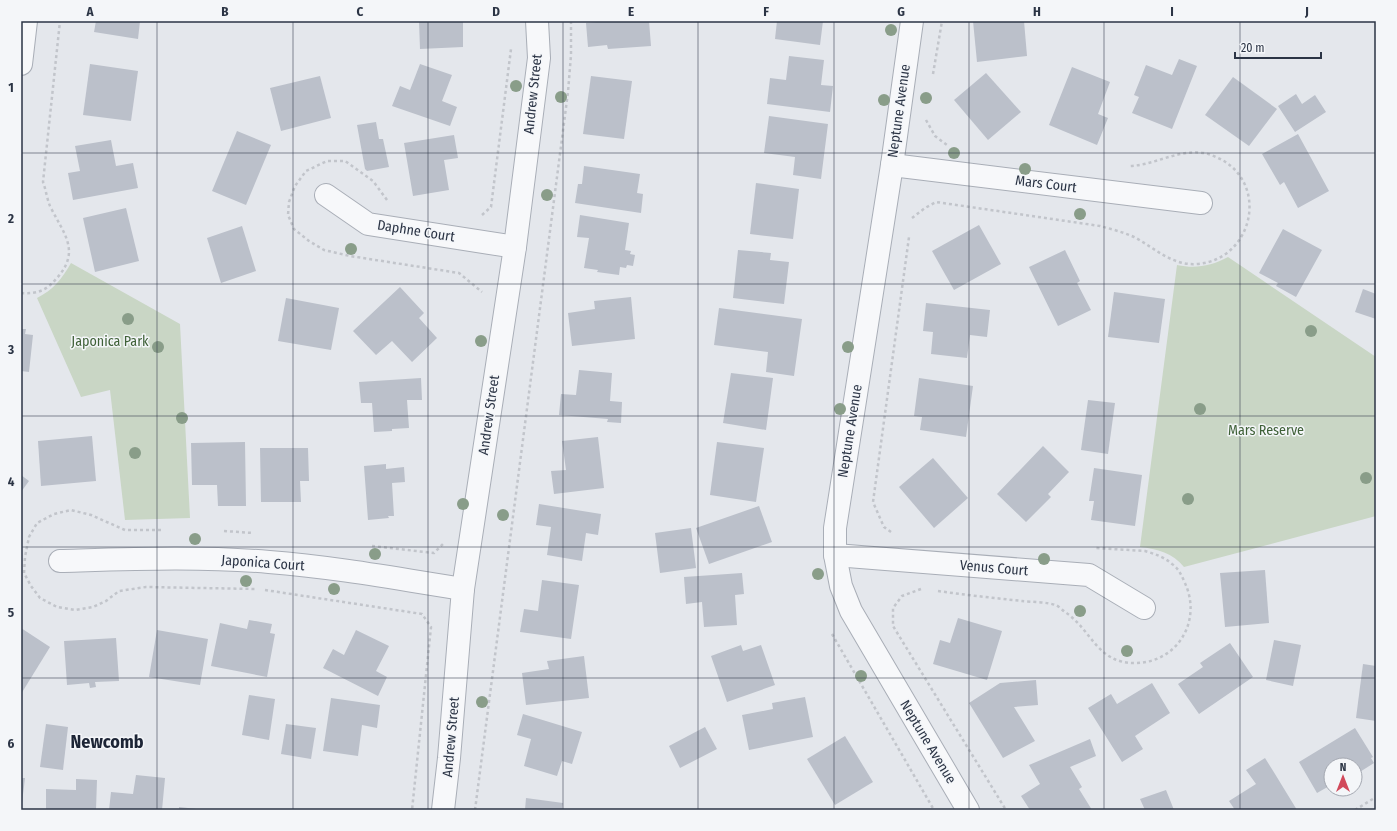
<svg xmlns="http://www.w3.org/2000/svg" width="1397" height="831" font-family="'Fira Sans Condensed',sans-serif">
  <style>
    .green { fill: #c9d6c5 }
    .building { fill: #bbc0ca }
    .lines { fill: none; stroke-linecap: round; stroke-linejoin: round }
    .minor-casing { stroke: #a9aeb7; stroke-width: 24 }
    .path { stroke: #c2c5cb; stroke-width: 2.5; stroke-dasharray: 3 3; stroke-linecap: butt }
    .minor { stroke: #f7f8fa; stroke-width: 22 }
    .tree { fill: #899d89 }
    .grid { fill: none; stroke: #2b3445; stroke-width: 1; stroke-opacity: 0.55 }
    .labels { text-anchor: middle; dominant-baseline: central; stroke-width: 3; stroke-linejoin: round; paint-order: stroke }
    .street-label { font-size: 14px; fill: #2b3445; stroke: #f4f6f9 }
    .park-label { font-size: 14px; fill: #3f6138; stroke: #f4f6f9 }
    .district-label { font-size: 18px; font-weight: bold; fill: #1d2536; stroke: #f4f6f9 }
    .neatline { fill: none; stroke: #2b3445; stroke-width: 1.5 }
    .grid-label { font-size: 13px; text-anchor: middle; font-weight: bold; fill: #2b3445 }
  </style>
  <rect width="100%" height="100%" fill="#e4e7ec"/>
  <g class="green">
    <path d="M1228,257L1376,357V516L1184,567C1173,553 1157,549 1140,547L1177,265C1196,269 1211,266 1228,257Z"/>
    <path d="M71,263L180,324L190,518L125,520L110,390L81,397L37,298C53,290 62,279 71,263Z"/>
  </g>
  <g class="building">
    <polygon points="96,21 140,21 138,39 94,32"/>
    <polygon points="419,21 463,21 463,47 420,49"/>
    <polygon points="607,21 649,21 651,46 608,49 607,45 588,47 586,23"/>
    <polygon points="777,21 823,21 820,45 775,39"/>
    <polygon points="973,21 1024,21 1027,56 977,62"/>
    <polygon points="789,56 824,60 821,85 833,86 830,112 767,104 770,78 786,80"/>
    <polygon points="1179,59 1197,66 1172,129 1132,113 1139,97 1134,95 1146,65 1172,75"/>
    <polygon points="90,64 138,71 131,121 83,115"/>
    <polygon points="420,64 452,75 442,101 457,107 450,126 392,106 400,86 410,90"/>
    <polygon points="1072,67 1110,82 1098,114 1108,118 1097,145 1049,125"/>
    <polygon points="986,73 1021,112 988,140 954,100"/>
    <polygon points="320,76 331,118 281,131 270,88"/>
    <polygon points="591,76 632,81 624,139 583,134"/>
    <polygon points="1233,77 1277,109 1249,146 1205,115"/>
    <polygon points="1296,94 1302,104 1315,95 1326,112 1295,132 1278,106"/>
    <polygon points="769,116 828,124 821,179 793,175 795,157 764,153"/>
    <polygon points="376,122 379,139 383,139 389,167 367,171 365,169 357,125"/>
    <polygon points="237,131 271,145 246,205 212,191"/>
    <polygon points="1298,134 1329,191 1298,208 1284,182 1280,185 1262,154"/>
    <polygon points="454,135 458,158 444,160 449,190 413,196 404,143"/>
    <polygon points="111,140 116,166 133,163 138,188 73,200 68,173 80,171 75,146"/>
    <polygon points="584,166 640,174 637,193 643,194 641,213 575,203 578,184 582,184"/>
    <polygon points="756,183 799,189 793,239 750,234"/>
    <polygon points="126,208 139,261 95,272 83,218"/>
    <polygon points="580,215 629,223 625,250 631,251 630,254 635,255 633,266 627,265 626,268 620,267 619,275 597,272 598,270 584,268 589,238 577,237"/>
    <polygon points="979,225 1001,264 954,290 932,251"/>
    <polygon points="242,226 256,271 221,283 207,238"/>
    <polygon points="1283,229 1322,250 1296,297 1276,286 1278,283 1259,273"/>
    <polygon points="738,250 771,253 770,260 789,262 784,304 733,298"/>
    <polygon points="1065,250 1080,281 1077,283 1091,310 1058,326 1029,267"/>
    <polygon points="400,287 424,313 419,318 437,338 412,362 392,341 376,355 353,331"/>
    <polygon points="1363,289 1376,294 1376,319 1355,312"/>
    <polygon points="1114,292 1165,299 1159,343 1108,337"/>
    <polygon points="631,297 635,339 572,346 568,313 595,309 594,301"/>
    <polygon points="286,298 339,308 331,350 278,341"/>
    <polygon points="926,303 990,310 987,337 970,335 967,358 931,354 933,332 923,331"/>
    <polygon points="719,308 802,319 794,376 766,372 768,352 714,345"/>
    <polygon points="21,329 26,329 25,334 33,335 29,372 21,371"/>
    <polygon points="579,370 612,373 610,401 622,402 621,423 607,422 608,419 559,415 561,394 576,395"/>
    <polygon points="731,373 773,378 766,430 723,423"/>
    <polygon points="421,378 422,400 407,400 409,428 392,429 392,431 374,432 372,403 361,403 359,382"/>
    <polygon points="919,378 973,386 966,437 920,430 922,417 914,416"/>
    <polygon points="1088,400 1115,403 1108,454 1081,450"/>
    <polygon points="92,436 96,481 41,486 38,441"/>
    <polygon points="598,437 604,488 554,494 551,471 566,470 562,441"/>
    <polygon points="245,442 246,506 218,506 217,485 192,485 191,443"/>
    <polygon points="717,442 764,448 756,502 710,495"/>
    <polygon points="1043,446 1069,472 1048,494 1051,497 1026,522 997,494"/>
    <polygon points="260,448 308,448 309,481 300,481 301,502 261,502"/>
    <polygon points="933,458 968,498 934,528 899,487"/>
    <polygon points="386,464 386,469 404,467 405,482 392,483 394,516 388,516 389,518 368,520 364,466"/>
    <polygon points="1094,468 1142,475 1135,526 1091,520 1094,501 1089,501"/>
    <polygon points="21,475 29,481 21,492"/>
    <polygon points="539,504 601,514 598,535 586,533 582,561 547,555 551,527 536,525"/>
    <polygon points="759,506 772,542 709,564 696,528"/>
    <polygon points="691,528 696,568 660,573 655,533"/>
    <polygon points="1265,570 1269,623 1225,627 1220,573"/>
    <polygon points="742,573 744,594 735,595 737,625 704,627 702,602 686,604 684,577"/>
    <polygon points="542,580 579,585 571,639 520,632 524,609 538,611"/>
    <polygon points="958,618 1002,631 987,680 933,664 940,640 950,643"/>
    <polygon points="249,620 272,624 270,633 275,634 267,677 211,666 220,623 247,629"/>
    <polygon points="21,628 50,647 21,694"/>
    <polygon points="157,630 208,639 200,685 149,677"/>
    <polygon points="356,630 389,646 376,671 387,677 378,696 323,668 333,649 344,655"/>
    <polygon points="116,638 119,681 95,682 96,687 90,688 89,683 67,685 64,641"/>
    <polygon points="1274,640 1301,645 1293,686 1266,680"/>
    <polygon points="1230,643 1253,677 1199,714 1178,684 1203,667 1200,663"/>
    <polygon points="741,645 743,651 761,645 775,685 727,702 711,656"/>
    <polygon points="584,656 589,698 526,705 522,673 549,669 547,661"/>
    <polygon points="1363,664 1376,666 1376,721 1356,718"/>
    <polygon points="1036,680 1038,705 1014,707 1035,741 1003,758 969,703 1000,683"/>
    <polygon points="1152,683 1170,713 1135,736 1143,749 1122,762 1088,708 1111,694 1117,704"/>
    <polygon points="249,695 275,699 269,740 242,735"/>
    <polygon points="805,697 813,737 749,750 742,715 773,709 772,703"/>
    <polygon points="331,698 380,705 377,728 362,725 358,756 323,751"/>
    <polygon points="523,714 582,732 572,764 562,761 557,776 524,766 531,739 517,735"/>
    <polygon points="46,724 68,727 63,770 40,767"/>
    <polygon points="286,724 316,728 311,759 281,754"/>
    <polygon points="705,727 717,749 680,768 669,746"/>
    <polygon points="1355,728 1373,757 1371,758 1374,763 1355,775 1355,765 1331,765 1331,785 1317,793 1299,762"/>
    <polygon points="845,736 873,782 835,805 807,759"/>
    <polygon points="1090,739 1096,756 1070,767 1082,787 1079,789 1092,810 1030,810 1021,796 1040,784 1029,765"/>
    <polygon points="1265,758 1275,774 1297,810 1235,810 1229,801 1256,784 1246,770"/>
    <polygon points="136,775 165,778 162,810 109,810 111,792 133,794"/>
    <polygon points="21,778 25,778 22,803 21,803"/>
    <polygon points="76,779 97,780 96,810 46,810 46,789 76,790"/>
    <polygon points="1166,790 1174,810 1145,810 1140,799"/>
    <polygon points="526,798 563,803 562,810 525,810"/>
    <polygon points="179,807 197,809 196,810 179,810"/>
  </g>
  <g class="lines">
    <g class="minor-casing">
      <g id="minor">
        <polyline points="912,21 892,165 835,528 835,555 841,586 851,611 968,810"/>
        <polyline points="21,64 26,21"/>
        <polyline points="892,165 1201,203"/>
        <polyline points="326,195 368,224 515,247"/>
        <polyline points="835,555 1089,575 1144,608"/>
        <path d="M60,561C129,559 200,556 269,562C334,567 399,579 463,589"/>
        <polyline points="443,810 449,758 463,589 515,247 539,58 537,21"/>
      </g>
    </g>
    <g class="path">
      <polyline points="933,74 942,21"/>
      <polyline points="926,120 935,136 947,145"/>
      <polyline points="387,200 373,181 345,161 327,161 306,171 295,186 289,202 288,215 294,229 309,241 324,250 350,256 459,273 482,292"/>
      <polyline points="482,215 491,207 511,49"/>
      <path d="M912,218L925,208L936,202L1100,226C1111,229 1123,232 1134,237C1155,248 1172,266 1197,264C1251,260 1269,189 1224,161C1218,158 1211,154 1204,153C1178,149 1155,165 1130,166"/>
      <path d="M21,293C37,294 46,291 56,279C82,251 63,233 50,206C47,199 46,190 43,182L60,21"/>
      <polyline points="161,530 125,530 91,515 71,510 54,514 37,523 29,537 25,557 24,573 31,586 40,598 57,607 75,610 93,607 106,601 119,591 146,587 256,589"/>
      <polyline points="224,531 253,533"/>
      <polyline points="891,532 884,527 873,502 909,237"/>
      <polyline points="372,546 434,553 443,544"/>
      <polyline points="921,589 902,596 893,608 893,626 1006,810"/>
      <polyline points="265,590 422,614 431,627 412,810"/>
      <path d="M938,591C966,595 994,598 1022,601C1031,602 1048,602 1055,605C1059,606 1062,610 1065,612C1092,630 1097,664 1136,663C1179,662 1203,619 1184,581C1181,574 1178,568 1172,564C1164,557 1155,554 1145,551L1096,548"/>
      <polyline points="832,634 934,810"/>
      <polyline points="475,810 568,92 571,55 571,21"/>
      <polyline points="1355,810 1376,797"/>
    </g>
    <use href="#minor" class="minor"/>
  </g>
  <g class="tree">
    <circle cx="891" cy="30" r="6"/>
    <circle cx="516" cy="86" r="6"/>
    <circle cx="561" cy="97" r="6"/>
    <circle cx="926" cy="98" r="6"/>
    <circle cx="884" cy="100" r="6"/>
    <circle cx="954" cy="153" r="6"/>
    <circle cx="1025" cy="169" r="6"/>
    <circle cx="547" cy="195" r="6"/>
    <circle cx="1080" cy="214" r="6"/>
    <circle cx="351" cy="249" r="6"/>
    <circle cx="128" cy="319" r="6"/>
    <circle cx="1311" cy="331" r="6"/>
    <circle cx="481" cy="341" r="6"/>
    <circle cx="158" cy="347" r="6"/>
    <circle cx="848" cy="347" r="6"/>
    <circle cx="840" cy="409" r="6"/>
    <circle cx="1200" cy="409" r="6"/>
    <circle cx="182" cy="418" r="6"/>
    <circle cx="135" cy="453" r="6"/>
    <circle cx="1366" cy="478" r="6"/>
    <circle cx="1188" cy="499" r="6"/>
    <circle cx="463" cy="504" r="6"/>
    <circle cx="503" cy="515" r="6"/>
    <circle cx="195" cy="539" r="6"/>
    <circle cx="375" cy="554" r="6"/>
    <circle cx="1044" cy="559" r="6"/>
    <circle cx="818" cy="574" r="6"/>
    <circle cx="246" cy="581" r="6"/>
    <circle cx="334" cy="589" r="6"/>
    <circle cx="1080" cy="611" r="6"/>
    <circle cx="1127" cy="651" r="6"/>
    <circle cx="861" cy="676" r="6"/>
    <circle cx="482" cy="702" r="6"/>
  </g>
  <path class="grid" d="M157,21V810M293,21V810M428,21V810M563,21V810M698,21V810M834,21V810M969,21V810M1104,21V810M1240,21V810M21,153H1376M21,284H1376M21,416H1376M21,547H1376M21,678H1376"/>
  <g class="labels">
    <g class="street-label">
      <text transform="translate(533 94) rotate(-84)">Andrew Street</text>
      <text transform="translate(899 111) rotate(-82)">Neptune Avenue</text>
      <text transform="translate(1046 184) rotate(7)">Mars Court</text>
      <text transform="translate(416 231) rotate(9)">Daphne Court</text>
      <text transform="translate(489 415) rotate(-82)">Andrew Street</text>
      <text transform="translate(850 431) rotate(-81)">Neptune Avenue</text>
      <text transform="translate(263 563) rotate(4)">Japonica Court</text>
      <text transform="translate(994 568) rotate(5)">Venus Court</text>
      <text transform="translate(451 737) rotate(-85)">Andrew Street</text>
      <text transform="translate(928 742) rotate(59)">Neptune Avenue</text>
    </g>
    <g class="park-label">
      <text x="110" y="341">Japonica Park</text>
      <text x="1266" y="430">Mars Reserve</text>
    </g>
    <g class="district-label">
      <text x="107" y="742">Newcomb</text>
    </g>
  </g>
  <rect width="1397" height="831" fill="none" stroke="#f4f6f9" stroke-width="44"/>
  <g transform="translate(1343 777)"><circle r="19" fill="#f4f6f9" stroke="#a4a8b1"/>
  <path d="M0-3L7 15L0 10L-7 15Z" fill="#d1495b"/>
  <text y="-6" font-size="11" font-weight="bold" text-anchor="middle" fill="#2b3445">N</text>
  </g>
  <path d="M1235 52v6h86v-6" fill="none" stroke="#2b3445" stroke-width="2"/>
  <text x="1241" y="52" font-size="12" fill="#2b3445" stroke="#f4f6f9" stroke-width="3" paint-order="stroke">20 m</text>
  <rect x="22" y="22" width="1353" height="787" class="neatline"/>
  <g class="grid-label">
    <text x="90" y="16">A</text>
    <text x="225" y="16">B</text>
    <text x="360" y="16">C</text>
    <text x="496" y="16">D</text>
    <text x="631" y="16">E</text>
    <text x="766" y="16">F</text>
    <text x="901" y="16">G</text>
    <text x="1037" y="16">H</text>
    <text x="1172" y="16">I</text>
    <text x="1307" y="16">J</text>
    <text x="11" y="92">1</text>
    <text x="11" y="223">2</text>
    <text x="11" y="354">3</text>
    <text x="11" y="486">4</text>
    <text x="11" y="617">5</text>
    <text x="11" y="748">6</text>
  </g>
</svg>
